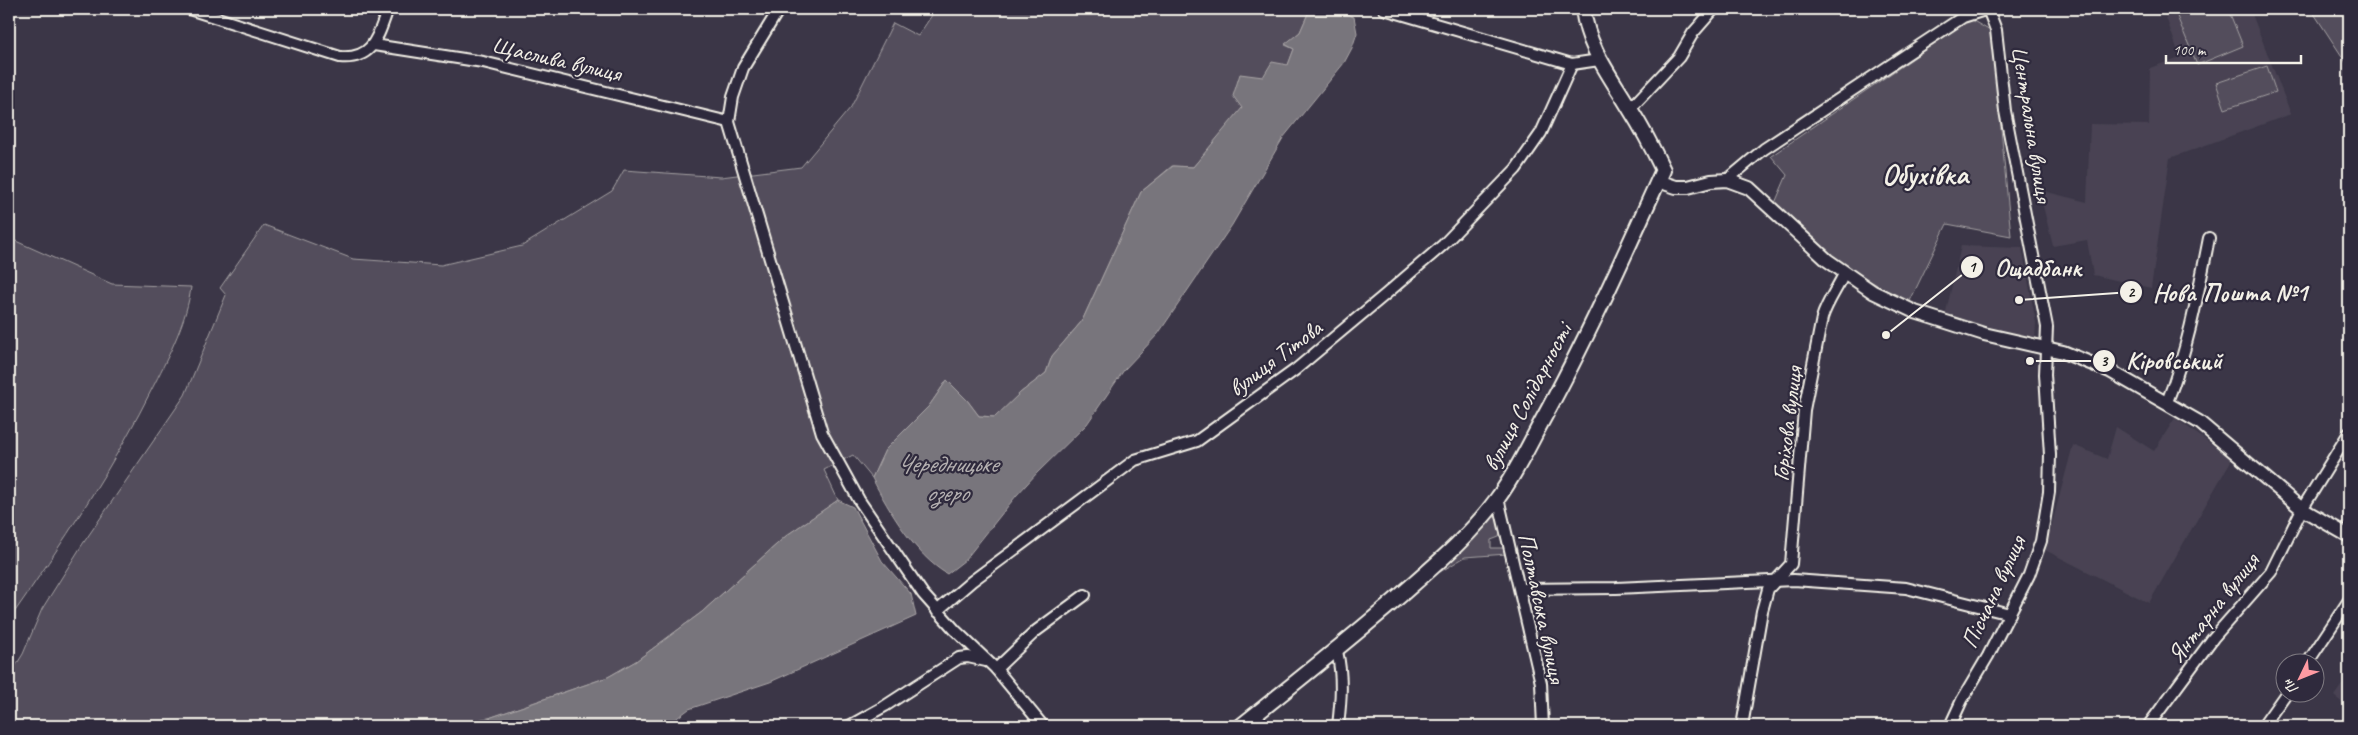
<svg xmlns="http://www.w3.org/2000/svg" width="2358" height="735" font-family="Caveat,sans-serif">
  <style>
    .built { fill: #484352 }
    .green { fill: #534e5c; stroke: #a4a0a2 }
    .water { fill: #78747b; stroke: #aaa6a7 }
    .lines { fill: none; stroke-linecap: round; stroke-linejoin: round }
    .minor-casing { stroke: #f4f1e8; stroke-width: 14 }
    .tertiary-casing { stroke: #f4f1e8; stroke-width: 16 }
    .secondary-casing { stroke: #f4f1e8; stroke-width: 18 }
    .minor { stroke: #2f2a3d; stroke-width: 10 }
    .tertiary { stroke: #2f2a3d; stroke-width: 12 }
    .secondary { stroke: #2f2a3d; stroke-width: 14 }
    .labels { text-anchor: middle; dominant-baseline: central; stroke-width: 4.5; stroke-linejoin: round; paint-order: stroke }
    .street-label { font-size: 24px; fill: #f4f1e8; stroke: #2f2a3d }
    .water-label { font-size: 25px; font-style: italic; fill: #b6b2b2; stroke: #2f2a3d }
    .district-label { font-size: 29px; font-weight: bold; fill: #f4f1e8; stroke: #2f2a3d }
    .leader { fill: none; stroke: #f4f1e8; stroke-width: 2 }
    .callout-dot { fill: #f4f1e8; stroke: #2f2a3d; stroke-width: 2 }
    .mark-label { font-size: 15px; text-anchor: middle; font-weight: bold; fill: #111 }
    .callout-label { font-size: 25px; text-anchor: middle; font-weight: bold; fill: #f4f1e8; stroke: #2f2a3d; stroke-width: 4.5; stroke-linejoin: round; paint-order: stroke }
  </style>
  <rect width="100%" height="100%" fill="#3b3647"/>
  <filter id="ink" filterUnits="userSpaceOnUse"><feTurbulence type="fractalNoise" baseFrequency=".02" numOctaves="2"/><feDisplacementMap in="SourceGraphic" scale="10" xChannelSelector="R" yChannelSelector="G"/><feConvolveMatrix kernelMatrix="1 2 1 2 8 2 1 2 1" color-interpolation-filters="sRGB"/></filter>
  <g filter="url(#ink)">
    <g class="built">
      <polygon points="2163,9 2250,9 2291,114 2170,158 2151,288 2093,275 2087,240 2053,246 2039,190 2087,202 2090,124 2149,125 2150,68 2180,57"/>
      <polygon points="1961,246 2022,248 2036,323 2035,338 1945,316"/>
      <polygon points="2175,418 2232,459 2149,603 2045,550 2073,445 2107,459 2116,427 2154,451"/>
      <polygon points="2349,675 2349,708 2334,696"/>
    </g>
    <g class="green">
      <polygon points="936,9 1310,9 1300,32 1285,45 1294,49 1288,65 1243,108 1193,167 1172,166 1141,192 1082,321 1052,356 1046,373 1020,393 996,417 979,416 967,400 947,380 929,406 885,450 872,478 853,455 824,470 838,500 787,535 702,612 636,661 608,677 489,718 442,726 9,726 9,676 23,654 42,609 82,545 185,395 226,295 220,288 264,225 353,259 441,265 522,246 612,191 624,170 721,177 801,167 851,107 893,23 918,36"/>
      <polygon points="2174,9 2228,9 2243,46 2197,65"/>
      <polygon points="2311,9 2349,9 2349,67"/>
      <polygon points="1970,19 1992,32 2011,236 1947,224 1909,303 1849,269 1800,230 1775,203 1787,175 1771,156"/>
      <polygon points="2267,66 2276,92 2225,109 2216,83"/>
      <path d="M9,238L112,284L191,287C187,320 170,353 155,383C114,466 62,544 9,620Z"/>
      <polygon points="1491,515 1496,518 1501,529 1499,537 1491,540 1491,548 1505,548 1507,554 1465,557 1440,572 1439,568"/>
    </g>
    <g class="water">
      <path d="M1310,9H1335L1354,17L1357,33L1352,48L1344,63L1283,138L1232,225L1158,334L1124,370L1087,424L1037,473L1016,496L965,560L947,574C915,555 889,511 872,478L885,450L929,406L947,380L967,400L979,416L995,417L1020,393L1046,373L1052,356L1082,321L1141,192L1173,166L1193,167L1242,108L1233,96L1240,74L1263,77L1272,62L1288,65L1294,49L1285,44L1300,32Z"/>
      <polygon points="838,500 853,507 882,561 911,594 916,616 770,682 689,709 666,726 442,726 489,718 608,677 636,661 702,612 787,535"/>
    </g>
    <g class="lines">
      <g class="minor-casing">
        <g id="minor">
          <path d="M189,9L340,57C374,60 378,35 388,9"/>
          <polyline points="779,9 743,68 733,97 729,122 822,433 859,500 923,594 955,630 996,669 1043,726"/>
          <polyline points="1384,9 1572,64 1599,60"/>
          <polyline points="374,45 483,62 729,122"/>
          <polyline points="1630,109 1679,57 1693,33 1714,9"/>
          <polyline points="1727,180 1764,149 1922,44 1963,17 1988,9"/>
          <path d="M2167,402C2188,349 2198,294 2209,238"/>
          <polyline points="1498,498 1541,683 1543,726"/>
          <polyline points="1520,589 1616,588 1794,580 1906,588 2010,614"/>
          <polyline points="937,611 972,581 1135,460 1197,441 1295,370 1386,294 1443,245 1516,169 1541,133 1572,64"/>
          <path d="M1337,651C1343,677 1341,700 1338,726"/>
          <polyline points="2308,662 2349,600"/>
          <polyline points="996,669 1036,631 1085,595"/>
          <polyline points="849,726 885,706 959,658 968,657 986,661"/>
          <path d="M1742,726L1762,611L1768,589L1791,564L1804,410L1822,318C1827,302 1837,289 1844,274"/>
          <polyline points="1950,726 1962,700 1988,656 2029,575 2041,541 2049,492 2050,455 2045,374 2047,327 2005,111 1996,30 1988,9"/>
          <polyline points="2148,726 2213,638 2271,572 2302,509 2349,433"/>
          <polyline points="2263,726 2287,692"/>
        </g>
      </g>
      <g class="tertiary-casing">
        <polyline id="tertiary" points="1658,181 1676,187 1688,187 1711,181 1727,180 1749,188 1827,260 1873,292 1915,312 1984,334 2063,352 2110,371 2199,422 2302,509 2349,536"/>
      </g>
      <g class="secondary-casing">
        <path id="secondary" d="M1241,726C1295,683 1349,640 1401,595C1435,565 1470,536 1497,499C1515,475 1528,447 1542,421C1587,339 1625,254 1663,170C1653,149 1642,128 1630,109C1610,75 1588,49 1583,9"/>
      </g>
      <use href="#minor" class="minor"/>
      <use href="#tertiary" class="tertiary"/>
      <use href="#secondary" class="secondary"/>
    </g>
  </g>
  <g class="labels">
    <g class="street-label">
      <text transform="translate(557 59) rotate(13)">Щаслива вулиця</text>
      <text transform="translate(2032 124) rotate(81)">Центральна вулиця</text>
      <text transform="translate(1275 358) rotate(-37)">вулиця Тітова</text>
      <text transform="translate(1527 397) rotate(-62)">вулиця Солідарності</text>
      <text transform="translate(1787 424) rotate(-83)">Горіхова вулиця</text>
      <text transform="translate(1993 592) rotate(-65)">Пісчана вулиця</text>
      <text transform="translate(1542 608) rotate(78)">Полтавська вулиця</text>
      <text transform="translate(2213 608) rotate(-52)">Янтарна вулиця</text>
    </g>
    <g class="water-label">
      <text x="947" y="464">Чередницьке<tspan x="947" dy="29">озеро</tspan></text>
    </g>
    <g class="district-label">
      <text x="1925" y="174">Обухівка</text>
    </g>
  </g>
  <path class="leader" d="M1886 335L1972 267M2019 300L2131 292M2030 361L2104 361"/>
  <g class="callout-dot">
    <circle cx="1886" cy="335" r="5"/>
    <circle cx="2019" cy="300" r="5"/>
    <circle cx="2030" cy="361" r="5"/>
    <circle cx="1972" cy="267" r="12"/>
    <circle cx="2131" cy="292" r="12"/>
    <circle cx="2104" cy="361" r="12"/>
  </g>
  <g class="mark-label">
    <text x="1972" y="272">1</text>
    <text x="2131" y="297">2</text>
    <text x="2104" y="366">3</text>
  </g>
  <g class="callout-label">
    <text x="2038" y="276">Ощадбанк</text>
    <text x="2230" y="301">Нова Пошта №1</text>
    <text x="2174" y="369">Кіровський</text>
  </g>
  <rect width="2358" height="735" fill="none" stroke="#2f2a3d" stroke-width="30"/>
  <rect x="15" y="15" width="2328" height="705" fill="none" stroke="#f4f1e8" stroke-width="2" filter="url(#ink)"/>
  <g transform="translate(2300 678) rotate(227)"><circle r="24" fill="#2f2a3d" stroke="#7e7a81"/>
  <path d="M0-4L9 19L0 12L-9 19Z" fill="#ff9aa2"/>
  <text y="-8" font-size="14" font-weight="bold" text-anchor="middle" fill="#f4f1e8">Пн</text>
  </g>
  <path d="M2166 55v8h135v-8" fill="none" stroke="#f4f1e8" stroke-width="2.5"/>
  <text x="2173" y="55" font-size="15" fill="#f4f1e8" stroke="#2f2a3d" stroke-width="4" paint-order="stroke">100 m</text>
</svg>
